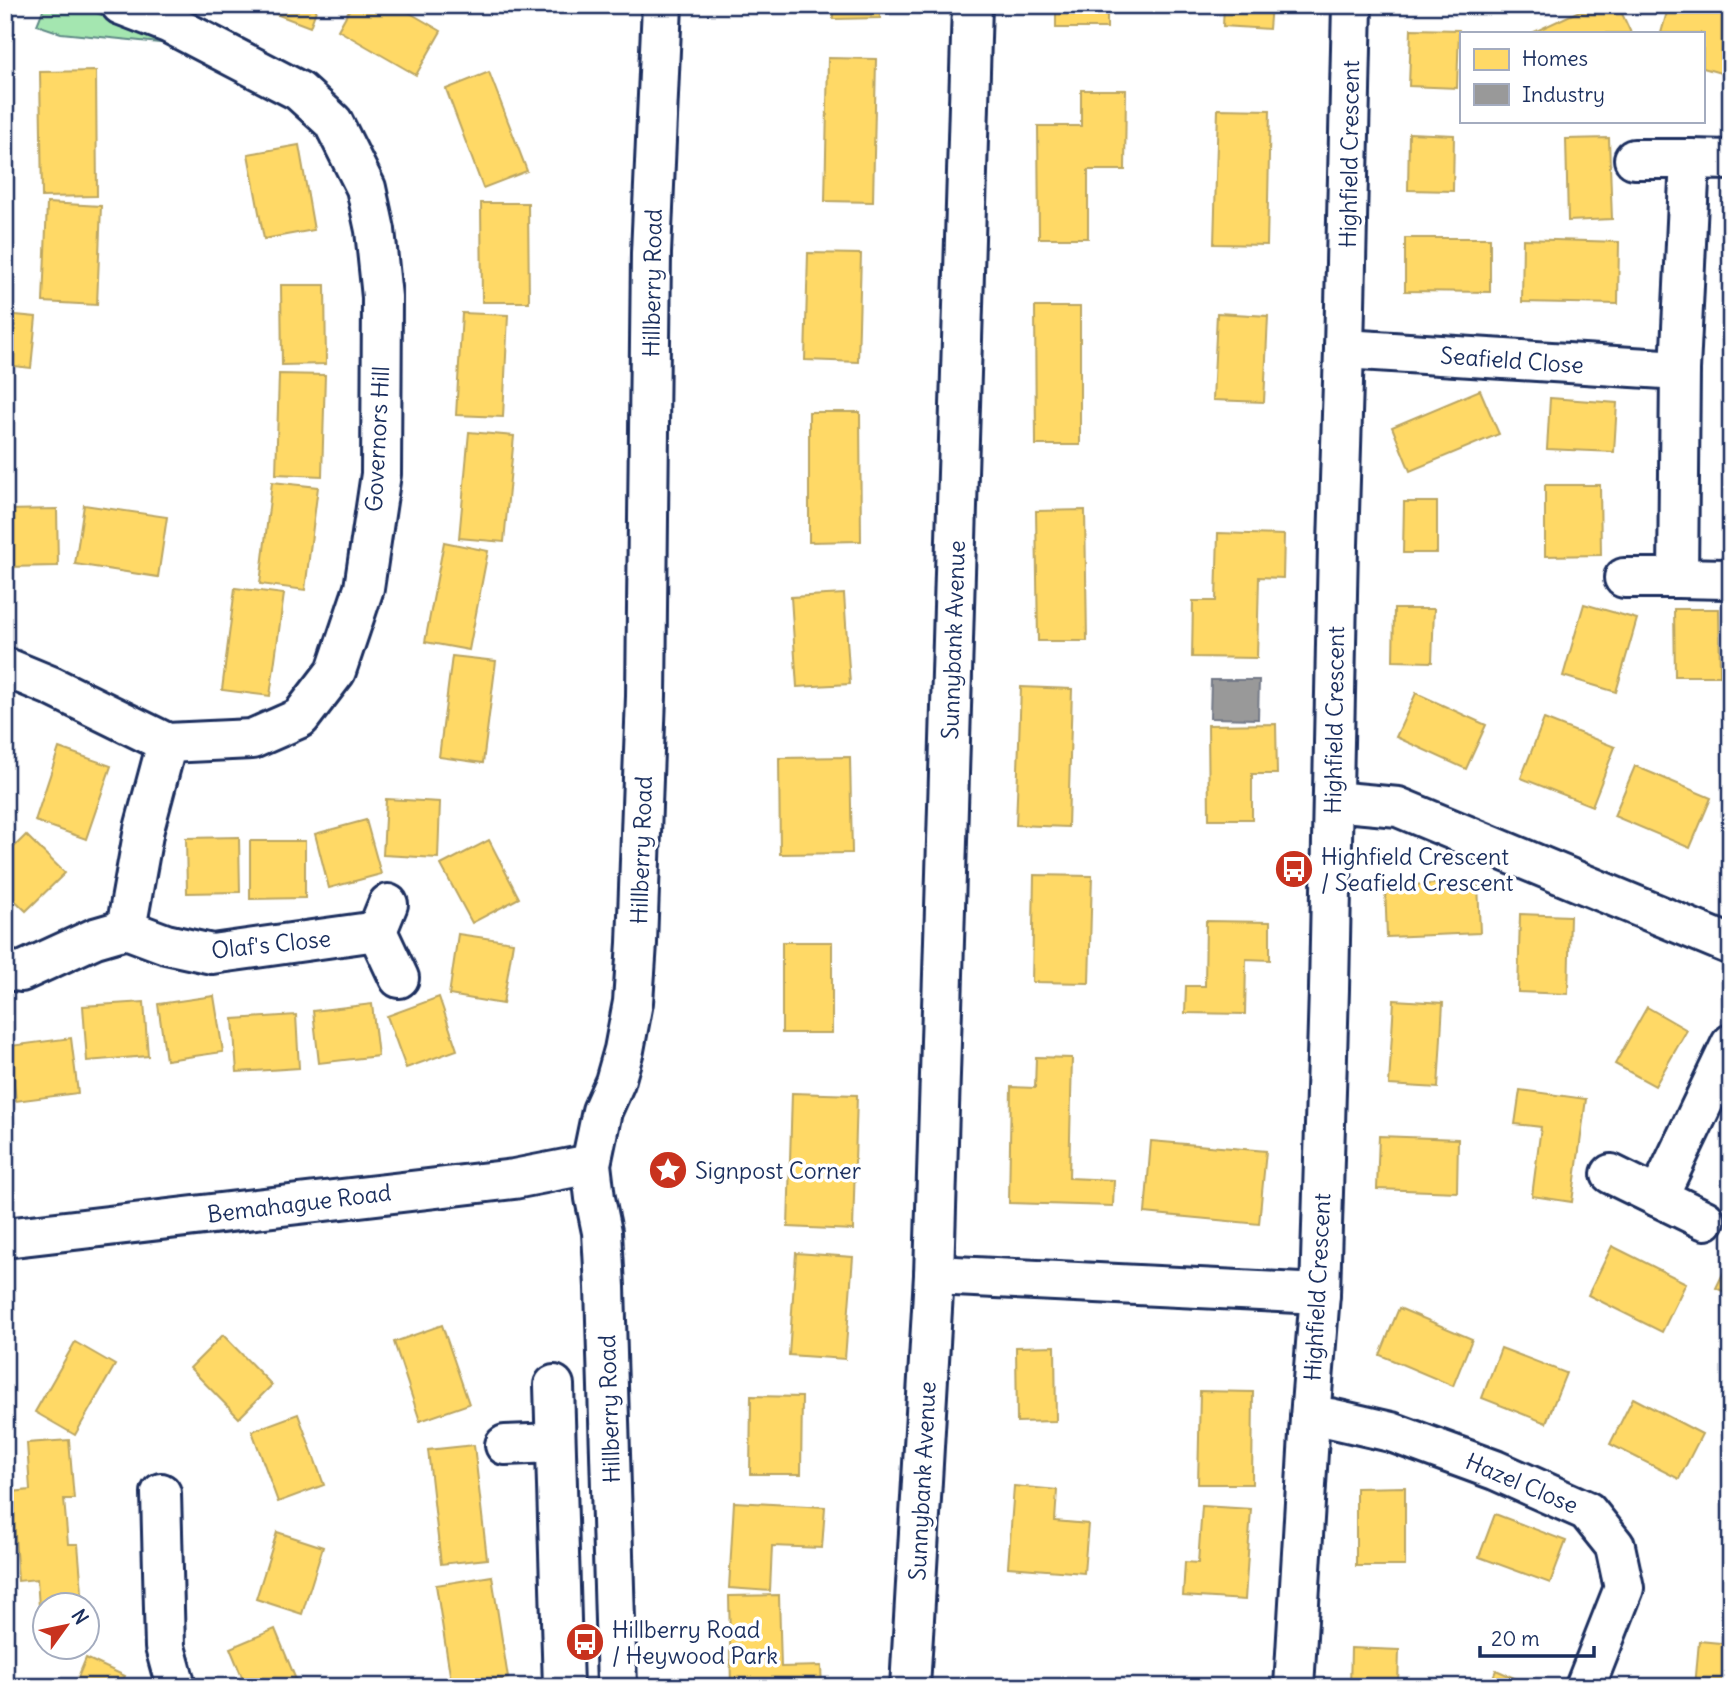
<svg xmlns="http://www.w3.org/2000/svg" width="1736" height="1692" font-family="Delius,sans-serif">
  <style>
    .green { fill: #a4e6b0; stroke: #608a87; stroke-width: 2 }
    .homes { fill: #ffd966; stroke: #bba664; stroke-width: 2 }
    .industry { fill: #999; stroke: #737987; stroke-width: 2 }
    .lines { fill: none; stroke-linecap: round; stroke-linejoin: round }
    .street-casing { stroke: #1b2f5e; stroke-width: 44 }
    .highway-casing { stroke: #1b2f5e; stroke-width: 44 }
    .street { stroke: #fff; stroke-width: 38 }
    .highway { stroke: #fff; stroke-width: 38 }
    .labels { text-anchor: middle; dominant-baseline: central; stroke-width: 7; stroke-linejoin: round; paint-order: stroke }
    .street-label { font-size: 23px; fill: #1b2f5e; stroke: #fff }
    .poi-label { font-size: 23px; fill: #1b2f5e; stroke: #fff; text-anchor: start }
  </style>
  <rect width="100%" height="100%" fill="#fff"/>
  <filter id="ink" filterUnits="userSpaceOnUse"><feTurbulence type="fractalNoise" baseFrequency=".0143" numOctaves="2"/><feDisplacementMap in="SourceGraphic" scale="14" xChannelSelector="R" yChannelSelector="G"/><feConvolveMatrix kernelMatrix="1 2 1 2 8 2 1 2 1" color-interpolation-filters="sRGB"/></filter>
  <g filter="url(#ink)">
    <polygon class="green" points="45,5 75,5 118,21 170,44 61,33 37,25"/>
    <g class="homes">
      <polygon points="252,5 318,5 310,27"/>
      <polygon points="352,5 396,5 441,31 416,75 338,30"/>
      <polygon points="833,5 880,5 880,18 833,19"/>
      <rect x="1056" y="5" width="51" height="23"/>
      <polygon points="1224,5 1271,5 1269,29 1223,26"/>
      <polygon points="1592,5 1618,5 1631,33 1535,33 1534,32"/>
      <polygon points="1669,5 1694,5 1731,16 1731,76 1703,68 1703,33 1661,33"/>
      <polygon points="1411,29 1459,30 1457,88 1409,86"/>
      <polygon points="828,58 876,59 873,202 825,201"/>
      <polygon points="96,71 97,196 42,197 40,72"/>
      <polygon points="489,72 527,171 483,188 446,89"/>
      <polygon points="1081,90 1126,90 1125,170 1088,170 1088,238 1039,238 1038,126 1081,126"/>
      <polygon points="1218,109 1270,110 1267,245 1214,244"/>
      <polygon points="1409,133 1454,135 1453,191 1408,190"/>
      <polygon points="1609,138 1612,219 1568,221 1566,139"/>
      <polygon points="299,145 314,230 264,239 248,154"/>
      <polygon points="47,203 101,206 97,305 43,302"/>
      <polygon points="481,203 528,203 529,302 482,302"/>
      <polygon points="1405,238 1490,238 1490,292 1405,291"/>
      <polygon points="1523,239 1619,242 1618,304 1522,302"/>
      <polygon points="808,253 861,254 858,362 805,360"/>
      <polygon points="281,285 325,285 326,364 282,365"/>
      <polygon points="1035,307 1080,307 1080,445 1036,445"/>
      <polygon points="462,313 508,315 503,417 456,415"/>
      <polygon points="1217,313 1268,316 1264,402 1213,400"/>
      <polygon points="5,314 36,317 31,368 5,365"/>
      <polygon points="279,374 325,375 322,476 276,474"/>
      <polygon points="1480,390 1499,434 1410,471 1392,427"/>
      <polygon points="1550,398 1617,403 1614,452 1547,449"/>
      <polygon points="809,412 860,412 861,541 809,542"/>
      <polygon points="469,432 514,436 504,542 459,538"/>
      <polygon points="272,482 318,487 305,590 260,584"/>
      <polygon points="1545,485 1600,485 1601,555 1545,556"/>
      <polygon points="1404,502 1437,502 1437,553 1403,553"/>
      <polygon points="84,505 167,517 158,577 75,564"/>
      <polygon points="57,509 58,566 5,567 5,510"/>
      <polygon points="1085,510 1087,641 1038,641 1036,511"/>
      <polygon points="1218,533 1284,535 1283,578 1259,577 1257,658 1192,657 1193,601 1216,601"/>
      <polygon points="444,542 488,551 469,650 425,642"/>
      <polygon points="235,588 284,594 270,696 222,690"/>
      <polygon points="844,594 850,684 797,687 791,597"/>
      <polygon points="1584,604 1637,619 1616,692 1563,676"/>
      <polygon points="1394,609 1434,609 1432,662 1393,661"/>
      <polygon points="1674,609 1719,609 1720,676 1675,676"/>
      <polygon points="452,656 496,661 483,763 439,757"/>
      <polygon points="1021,687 1072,689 1068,827 1016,825"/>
      <polygon points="1416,693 1486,725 1466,769 1396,737"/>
      <polygon points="1544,719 1615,747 1592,806 1521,778"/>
      <polygon points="1276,724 1277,774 1252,774 1252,819 1209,819 1208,725"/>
      <polygon points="59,748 111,766 86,839 35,821"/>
      <polygon points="850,757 852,853 780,854 779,758"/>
      <polygon points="1635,766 1711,798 1690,848 1614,816"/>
      <polygon points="386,799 440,802 438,858 383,855"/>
      <polygon points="366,820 381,874 329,888 315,834"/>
      <polygon points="26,835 65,873 26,911 5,891 5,856"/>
      <polygon points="239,837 240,892 187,893 186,838"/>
      <polygon points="489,840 519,898 472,923 441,865"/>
      <polygon points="250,841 305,841 305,898 250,899"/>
      <polygon points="1034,875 1092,876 1089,983 1032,982"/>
      <polygon points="1478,882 1480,933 1387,937 1385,886"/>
      <polygon points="1520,914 1570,916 1568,994 1518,992"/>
      <polygon points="1206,921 1270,922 1270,960 1246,959 1245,1014 1185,1013 1186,986 1205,986"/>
      <polygon points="458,934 513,942 503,1004 449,995"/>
      <rect x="782" y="942" width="50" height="91"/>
      <polygon points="214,996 223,1052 166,1060 158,1004"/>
      <polygon points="439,997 457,1050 406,1068 387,1016"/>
      <polygon points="1394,1000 1443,1003 1438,1088 1389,1085"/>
      <polygon points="144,1002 148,1056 87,1061 83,1006"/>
      <polygon points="372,1004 378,1056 319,1063 313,1011"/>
      <polygon points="1647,1007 1687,1030 1655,1086 1615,1064"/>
      <polygon points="296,1015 299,1068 237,1072 233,1019"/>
      <polygon points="71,1038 78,1093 16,1101 10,1046"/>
      <polygon points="1036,1057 1072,1058 1069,1178 1114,1180 1113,1206 1009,1203 1011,1087 1035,1088"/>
      <polygon points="1520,1090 1586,1099 1572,1202 1532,1196 1541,1127 1515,1124"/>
      <polygon points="792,1093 857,1095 853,1230 788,1227"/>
      <polygon points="1379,1136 1458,1139 1457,1192 1377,1189"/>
      <polygon points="1151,1141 1266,1151 1259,1224 1145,1213"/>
      <polygon points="1612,1246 1686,1283 1662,1332 1588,1295"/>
      <polygon points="796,1253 853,1257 845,1359 789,1355"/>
      <polygon points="1731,1257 1731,1295 1716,1288"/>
      <polygon points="1399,1308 1472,1339 1453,1386 1380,1355"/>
      <polygon points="442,1325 469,1404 420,1421 394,1342"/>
      <polygon points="223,1335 272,1385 239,1418 190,1368"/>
      <polygon points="75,1342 115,1365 75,1435 35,1412"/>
      <polygon points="1055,1346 1056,1421 1017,1422 1016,1347"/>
      <polygon points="1501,1348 1566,1373 1546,1423 1482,1398"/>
      <polygon points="1200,1391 1253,1392 1252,1484 1198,1484"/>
      <polygon points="751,1396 802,1397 801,1474 750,1474"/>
      <polygon points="1633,1398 1702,1434 1679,1479 1610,1444"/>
      <polygon points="298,1414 324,1485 278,1502 252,1431"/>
      <polygon points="69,1440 74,1499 64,1499 68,1544 78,1544 83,1604 46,1604 46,1620 40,1621 37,1579 18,1581 12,1492 30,1490 27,1443"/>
      <polygon points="474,1445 487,1559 441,1564 428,1450"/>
      <polygon points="1014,1486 1057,1490 1055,1521 1088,1524 1084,1573 1008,1567"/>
      <polygon points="1405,1487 1405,1566 1356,1566 1356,1488"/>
      <polygon points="734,1502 825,1507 822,1548 772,1546 770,1591 729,1588"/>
      <polygon points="1202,1506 1251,1509 1245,1600 1183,1596 1185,1562 1198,1563"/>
      <polygon points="1495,1514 1566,1541 1550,1583 1479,1557"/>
      <polygon points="277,1532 323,1547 302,1614 256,1599"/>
      <polygon points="492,1576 508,1678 452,1687 436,1585"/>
      <polygon points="779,1595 781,1667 821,1666 822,1687 731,1687 729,1596"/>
      <polygon points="275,1629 299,1687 246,1687 230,1648"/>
      <polygon points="1699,1641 1731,1644 1731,1687 1695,1687"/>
      <polygon points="1351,1648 1399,1650 1398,1687 1350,1687"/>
      <polygon points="86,1658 125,1676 120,1687 74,1687"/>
      <polygon points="1496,1670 1530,1685 1530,1687 1489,1687"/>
    </g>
    <polygon class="industry" points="1211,680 1259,680 1258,719 1210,718"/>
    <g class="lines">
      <g class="street-casing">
        <g id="street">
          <polyline points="1634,159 1690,159"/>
          <polyline points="1344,349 1680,370"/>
          <polyline points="1624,578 1678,578"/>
          <polyline points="1727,579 1678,578 1680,370 1690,159 1731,160"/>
          <polyline points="5,667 51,686 167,743 252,739 300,718 336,671 364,588 381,474 382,297 375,230 366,188 333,122 299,91 168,23 121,5"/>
          <polyline points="167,743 144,829 126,929 166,944 212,954 377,931 388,904"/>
          <polyline points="1333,801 1398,807 1731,945"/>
          <polyline points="377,931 399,978"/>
          <polyline points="5,970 21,972 95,938 126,929"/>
          <polyline points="1611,1174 1658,1197"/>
          <polyline points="1705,1220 1658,1197 1731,1044"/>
          <polyline points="934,1275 1320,1294"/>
          <polyline points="554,1385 563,1687"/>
          <polyline points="1310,1418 1330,1418 1391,1432 1495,1470 1587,1511 1615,1546 1624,1588 1585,1687"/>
          <polyline points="505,1445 555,1443"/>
          <polyline points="161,1493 165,1647 176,1687"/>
          <polyline points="910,1687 934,1275 972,5"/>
          <polyline points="1294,1687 1310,1418 1320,1294 1329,989 1338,545 1344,349 1352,5"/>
        </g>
      </g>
      <g class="highway-casing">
        <g id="highway">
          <polyline points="5,1238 514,1179 591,1164"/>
          <polyline points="617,1687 605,1287 602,1232 595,1198 591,1164 602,1111 615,1082 624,1050 633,1002 637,943 646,696 651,253 662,5"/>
        </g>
      </g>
      <use href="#street" class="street"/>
      <use href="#highway" class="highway"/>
    </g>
  </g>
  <defs>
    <g id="bus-disc" transform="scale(2.0125)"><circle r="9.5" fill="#c8321e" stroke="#fff"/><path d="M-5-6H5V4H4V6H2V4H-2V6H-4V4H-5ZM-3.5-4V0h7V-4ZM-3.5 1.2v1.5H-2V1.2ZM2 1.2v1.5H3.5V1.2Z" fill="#fff"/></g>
    <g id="sight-disc" transform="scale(2.0125)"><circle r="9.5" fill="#c8321e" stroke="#fff"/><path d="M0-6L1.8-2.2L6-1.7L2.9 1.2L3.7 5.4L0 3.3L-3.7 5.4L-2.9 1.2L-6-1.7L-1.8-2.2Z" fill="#fff"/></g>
  </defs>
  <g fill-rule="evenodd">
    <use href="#bus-disc" x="1294" y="869"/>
    <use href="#sight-disc" x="668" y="1170"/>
    <use href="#bus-disc" x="585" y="1642"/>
  </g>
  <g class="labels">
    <g class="street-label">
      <text transform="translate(1349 154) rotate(-89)">Highfield Crescent</text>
      <text transform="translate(652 283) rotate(-89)">Hillberry Road</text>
      <text transform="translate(1512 360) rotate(4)">Seafield Close</text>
      <text transform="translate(377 439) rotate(-87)">Governors Hill</text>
      <text transform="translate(953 640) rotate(-88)">Sunnybank Avenue</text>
      <text transform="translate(1334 720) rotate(-89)">Highfield Crescent</text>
      <text transform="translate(641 850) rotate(-88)">Hillberry Road</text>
      <text transform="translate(271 944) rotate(-6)">Olaf's Close</text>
      <text transform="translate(299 1203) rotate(-7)">Bemahague Road</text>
      <text transform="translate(1317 1287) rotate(-87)">Highfield Crescent</text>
      <text transform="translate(609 1409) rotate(-92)">Hillberry Road</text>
      <text transform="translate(922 1481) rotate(-87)">Sunnybank Avenue</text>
      <text transform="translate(1522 1483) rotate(23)">Hazel Close</text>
    </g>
    <g class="poi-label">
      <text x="1321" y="856">Highfield Crescent<tspan x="1321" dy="26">/ Seafield Crescent</tspan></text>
      <text x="695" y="1170">Signpost Corner</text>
      <text x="612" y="1629">Hillberry Road<tspan x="612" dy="26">/ Heywood Park</tspan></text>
    </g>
  </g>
  <rect width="1736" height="1692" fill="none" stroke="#fff" stroke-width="28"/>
  <rect x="14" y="14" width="1708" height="1664" fill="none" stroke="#1b2f5e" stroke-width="2.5" filter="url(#ink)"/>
  <rect x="1460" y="32" width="245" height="91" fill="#ffffff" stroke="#a4acbf" stroke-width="2"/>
  <rect x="1474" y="49" width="35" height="21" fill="#ffd966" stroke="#a4acbf" stroke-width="2"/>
  <text x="1522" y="66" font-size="21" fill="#1b2f5e">Homes</text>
  <rect x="1474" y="84" width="35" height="21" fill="#999999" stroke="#a4acbf" stroke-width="2"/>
  <text x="1522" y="102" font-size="21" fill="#1b2f5e">Industry</text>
  <g transform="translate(66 1626) rotate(57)"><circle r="33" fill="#ffffff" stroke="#a4acbf" stroke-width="2"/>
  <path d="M0-5L12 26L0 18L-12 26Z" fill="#c8321e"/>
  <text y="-10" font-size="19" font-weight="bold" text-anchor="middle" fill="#1b2f5e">N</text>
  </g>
  <path d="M1480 1646v10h114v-10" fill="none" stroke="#1b2f5e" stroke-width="3.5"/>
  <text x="1491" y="1646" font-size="21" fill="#1b2f5e" stroke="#ffffff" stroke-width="5" paint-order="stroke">20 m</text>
</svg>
